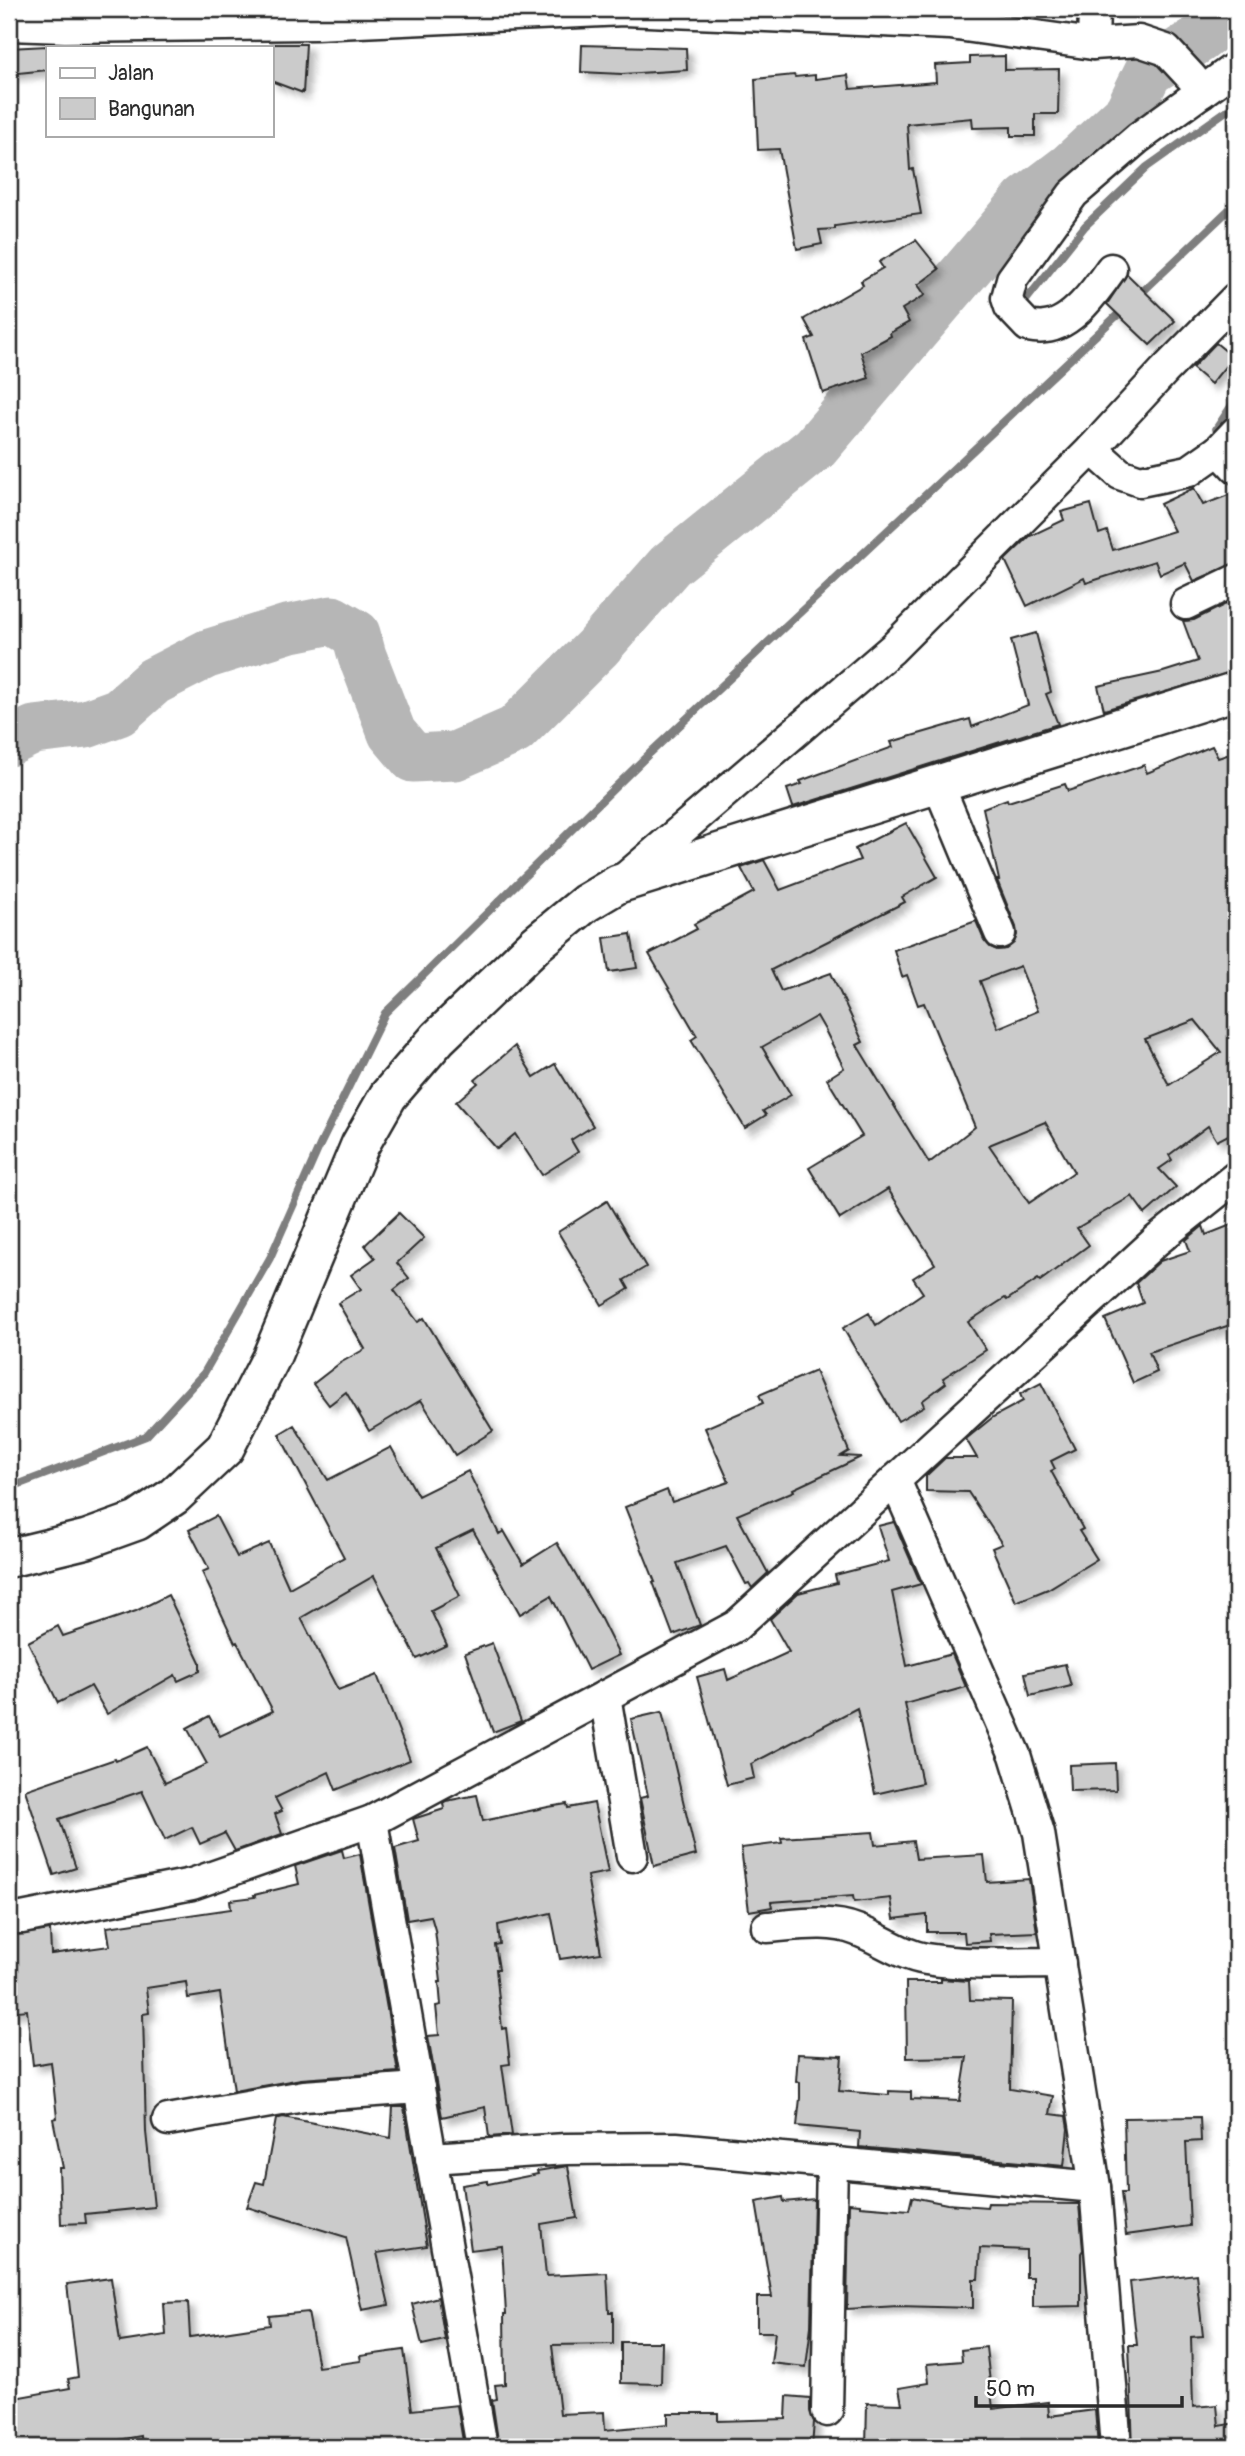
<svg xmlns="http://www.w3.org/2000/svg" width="1245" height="2456" font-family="Pangolin,sans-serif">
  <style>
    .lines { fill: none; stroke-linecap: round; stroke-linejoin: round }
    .stream { stroke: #7e7e7e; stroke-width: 8 }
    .river { stroke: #b6b6b6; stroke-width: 49 }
    .building { fill: #cbcbcb; stroke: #2b2b2b; stroke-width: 2; fill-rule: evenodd; filter: url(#shadow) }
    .minor-casing { stroke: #2b2b2b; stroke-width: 35 }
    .tertiary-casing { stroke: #2b2b2b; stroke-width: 42 }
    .minor { stroke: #fff; stroke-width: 30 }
    .tertiary { stroke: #fff; stroke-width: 37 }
  </style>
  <defs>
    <filter id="shadow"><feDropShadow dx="6" dy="6" stdDeviation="3.5" flood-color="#0004"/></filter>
  </defs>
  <rect width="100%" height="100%" fill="#fff"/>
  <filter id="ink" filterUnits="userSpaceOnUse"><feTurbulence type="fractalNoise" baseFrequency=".0143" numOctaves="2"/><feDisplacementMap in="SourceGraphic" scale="14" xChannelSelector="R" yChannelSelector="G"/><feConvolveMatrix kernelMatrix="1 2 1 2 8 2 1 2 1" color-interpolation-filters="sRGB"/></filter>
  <g filter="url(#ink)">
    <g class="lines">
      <g class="stream">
        <polyline points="1138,296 1236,203"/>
        <polyline points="1019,309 1085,226 1147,167 1236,104"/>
        <polyline points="1223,438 1216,429 1236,399"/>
        <polyline points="9,1488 146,1436 204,1373 270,1258 320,1145 385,1013 650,753 1126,307"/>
      </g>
      <polyline class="river" points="9,742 34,730 86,724 119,712 154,681 207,654 287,629 332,620 356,634 362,656 392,733 413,758 455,756 515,730 597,648 670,565 815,448 1026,200 1071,166 1128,113 1148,72 1199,39 1236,9"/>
    </g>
    <g class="building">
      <polygon points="271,44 306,44 303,93 271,81"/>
      <polygon points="582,45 686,48 687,70 622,74 581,72"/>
      <polygon points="47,46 47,70 9,74 9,48"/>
      <polygon points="1005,56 1005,70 1059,69 1058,114 1035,114 1035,136 1011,136 1011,127 973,128 972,118 907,124 910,170 913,169 921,214 835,226 835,229 819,230 822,244 797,249 779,149 758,150 755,79 794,75 795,77 815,75 815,79 848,75 850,89 936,82 935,65 970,63 970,57"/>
      <polygon points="916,240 939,269 918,285 925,295 902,309 909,322 890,333 891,336 861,352 869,378 823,393 806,340 814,337 804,319 863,285 861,281 883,268 879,262"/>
      <polygon points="1127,274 1175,321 1150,345 1107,304"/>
      <polygon points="1216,343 1233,357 1211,384 1192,368"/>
      <polygon points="1194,488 1203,505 1231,494 1236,507 1236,563 1194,581 1185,563 1160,574 1155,561 1086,583 1084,578 1027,606 1005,560 1030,536 1064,520 1061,512 1091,504 1099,534 1107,531 1113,550 1174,531 1160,504"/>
      <polygon points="1236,599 1236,671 1104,710 1098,686 1163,672 1198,661 1183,621 1194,620"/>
      <polygon points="1036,633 1051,692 1046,694 1058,724 793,807 787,789 802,784 800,781 893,747 891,742 970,719 972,727 1028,705 1011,640"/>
      <path d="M1212,746L1218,758L1236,752V1131L1217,1141L1208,1126L1169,1155L1172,1160L1159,1169L1176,1187L1145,1214L1132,1196L1077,1228L1089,1245L1040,1281L1038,1279L1007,1300L1005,1298L968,1322L986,1350L943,1378L946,1383L922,1401L924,1406L898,1421L843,1328L869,1313L876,1325L923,1293L913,1278L935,1264L888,1189L840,1219L809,1168L862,1136L827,1079L844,1068L825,1030L817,1016L762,1047L791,1095L763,1111L766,1115L745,1128L691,1040L697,1036L649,954L697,929L694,924L754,892L741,868L764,860L780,890L860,860L855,849L906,823L937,877L902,897L905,902L771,970L781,991L831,973L863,1042L857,1045L929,1163L975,1127L924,1003L918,1005L907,975L902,977L894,950L976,921L984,940L990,947L997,950L1006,949L1014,943L1017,935L1016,927L997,880H999L983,808L1007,799L1008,802L1065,784L1068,791L1144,765L1147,773ZM1020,966L1038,1011L998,1028L980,981ZM1195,1020L1221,1052L1169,1085L1145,1039ZM1045,1122L1074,1172L1029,1203L989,1145Z"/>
      <polygon points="631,934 637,968 609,972 604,938"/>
      <polygon points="515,1046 534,1077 555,1064 593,1126 571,1140 578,1152 542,1175 515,1134 497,1149 456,1102 478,1083 475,1080"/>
      <polygon points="607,1201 646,1267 624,1280 629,1289 602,1305 558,1232"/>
      <polygon points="399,1213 424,1238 397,1263 409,1278 394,1290 418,1322 424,1318 493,1431 455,1455 421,1400 369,1431 346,1392 329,1405 313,1384 340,1363 365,1349 338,1303 361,1289 351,1275 375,1258 365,1245"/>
      <polygon points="1236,1223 1236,1323 1149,1352 1157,1372 1133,1383 1105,1319 1143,1303 1136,1283 1160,1261 1190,1251 1186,1240 1203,1226 1206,1235"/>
      <polygon points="815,1371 849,1451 841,1456 861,1457 793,1489 794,1491 737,1515 768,1573 752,1588 749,1583 746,1584 726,1546 677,1563 700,1625 673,1635 653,1582 655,1582 625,1507 667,1490 672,1502 729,1482 705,1428 763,1403 759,1395"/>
      <polygon points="1041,1383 1075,1449 1051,1461 1055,1469 1051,1471 1083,1529 1079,1531 1097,1559 1048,1589 1016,1602 992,1548 1002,1544 968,1492 926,1491 926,1476 945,1458 977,1458 966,1439 993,1417 1023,1401 1020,1394"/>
      <polygon points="294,1425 328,1480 391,1447 418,1496 468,1471 499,1534 504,1531 523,1564 557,1543 600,1617 619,1655 588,1670 551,1596 520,1614 473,1530 436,1548 460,1596 431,1611 447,1645 417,1659 374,1576 301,1618 338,1690 377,1675 410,1760 336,1790 329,1772 275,1798 282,1811 275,1814 282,1834 235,1851 225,1833 200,1844 192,1827 165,1840 142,1791 59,1819 76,1868 54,1875 25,1790 115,1759 116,1761 147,1747 165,1783 207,1764 187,1728 209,1716 220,1736 273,1711 237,1642 235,1643 202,1572 209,1569 189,1530 216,1516 237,1557 269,1543 289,1588 344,1557 279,1434"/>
      <polygon points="894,1522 921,1584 892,1592 907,1666 952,1654 966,1687 905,1704 922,1783 875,1794 857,1708 751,1764 754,1778 727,1785 697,1677 725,1669 728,1680 789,1652 770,1619 798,1593 837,1583 835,1575 889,1561 878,1526"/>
      <polygon points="168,1595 200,1662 200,1671 178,1681 175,1675 107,1714 91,1686 58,1703 28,1642 58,1626 63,1636 136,1611"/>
      <polygon points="492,1643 521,1721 493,1732 465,1653"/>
      <polygon points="1065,1664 1071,1686 1030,1696 1025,1673"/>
      <polygon points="662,1712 696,1855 654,1866 640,1798 648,1796 631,1719"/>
      <polygon points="1115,1763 1116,1790 1070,1791 1069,1765"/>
      <polygon points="477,1795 483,1821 548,1807 567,1804 568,1808 594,1803 608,1872 587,1876 601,1953 560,1959 551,1913 498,1925 500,1944 495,1945 499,1969 496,1969 502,2029 506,2028 510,2064 502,2065 512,2135 489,2137 485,2107 442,2117 428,2036 439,2035 436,2006 441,2005 439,1982 441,1982 435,1930 431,1916 407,1920 395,1848 419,1841 413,1819 444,1809 443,1803 446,1801"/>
      <polygon points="873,1832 875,1845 913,1841 916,1859 984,1855 987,1882 1029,1879 1037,1932 989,1934 990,1941 965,1943 964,1932 927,1932 927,1915 894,1919 891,1898 854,1902 853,1896 771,1902 772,1907 749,1911 741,1848 782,1843 781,1838"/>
      <polygon points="342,1850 344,1858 360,1854 398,2072 301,2079 234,2091 220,1993 188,1998 186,1982 146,1988 149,2013 143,2014 146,2132 154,2207 85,2214 86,2223 61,2224 59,2168 63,2168 53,2119 57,2118 51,2062 33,2065 27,2010 9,2012 9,1936 50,1930 51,1954 110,1946 107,1927 231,1909 230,1900 255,1897 254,1895 299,1884 295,1866"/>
      <polygon points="941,1979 969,1981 970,2000 1012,2001 1010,2089 1053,2096 1050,2114 1066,2116 1068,2129 1064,2166 859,2147 860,2132 797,2126 800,2098 800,2082 796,2081 798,2054 842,2056 839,2091 889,2095 889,2091 911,2092 911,2099 960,2101 967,2057 907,2058 906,1982 941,1982"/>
      <polygon points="393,2107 404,2107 427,2246 377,2253 389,2305 362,2310 346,2237 247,2207 256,2182 264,2184 276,2119 283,2117 391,2138"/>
      <polygon points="1200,2117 1201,2141 1186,2142 1190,2226 1126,2235 1121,2193 1126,2193 1124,2118"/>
      <polygon points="568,2166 577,2218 541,2224 546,2276 607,2273 609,2312 613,2312 613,2344 552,2345 560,2414 604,2412 605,2430 668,2424 668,2413 718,2413 718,2421 786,2419 787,2396 810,2398 810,2411 814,2422 812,2447 669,2447 668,2445 636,2447 499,2447 492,2400 497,2399 495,2385 505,2384 504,2314 506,2314 502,2246 471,2250 462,2185 488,2181 488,2184 538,2174 537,2171"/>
      <polygon points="783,2197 784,2202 814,2199 811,2326 806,2367 771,2363 775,2332 757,2332 757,2297 772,2297 756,2202"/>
      <polygon points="912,2197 947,2204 987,2207 988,2203 1079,2204 1083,2250 1081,2253 1081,2306 1033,2307 1033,2277 1026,2277 1026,2250 980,2248 978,2279 973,2279 973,2308 898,2306 847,2309 849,2203 860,2204 860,2206 909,2210"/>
      <polygon points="1196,2274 1203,2336 1191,2337 1193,2407 1217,2405 1219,2426 1236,2423 1236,2447 1133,2447 1129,2345 1137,2345 1130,2282"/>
      <polygon points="111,2278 120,2342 166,2335 164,2303 188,2302 190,2337 270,2325 269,2316 308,2312 318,2367 361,2361 360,2356 404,2350 412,2410 457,2405 464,2447 142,2447 141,2436 96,2444 96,2447 9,2447 9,2399 70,2388 68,2379 78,2377 67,2284"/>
      <polygon points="438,2297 445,2340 422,2345 412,2304"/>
      <polygon points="621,2342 662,2342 661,2384 621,2383"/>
      <polygon points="986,2347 993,2409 1048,2402 1049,2416 1095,2410 1098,2447 866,2447 867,2403 902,2404 899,2388 929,2383 927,2364 962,2361 961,2350"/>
    </g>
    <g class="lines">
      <g class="minor-casing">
        <g id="minor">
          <polyline points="9,25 65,27 315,24 624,10 950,24 1093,44 1139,41 1166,50 1192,78 1202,92"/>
          <polyline points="1093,44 1094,9"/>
          <path d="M1111,269C1097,289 1072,325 1045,327C1040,328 1033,327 1028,326L1010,307L1007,298L1012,279L1073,194L1138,138L1236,67"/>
          <polyline points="1092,449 1120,474 1140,481 1189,471 1219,450 1236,432"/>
          <polyline points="1219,450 1236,468"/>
          <polyline points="1186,604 1236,580"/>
          <polyline points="938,784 1000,933"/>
          <polyline points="624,879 892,649 1092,449 1164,371 1236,298"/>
          <polyline points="895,1480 1015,1755 1039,1833 1095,2187 1116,2447"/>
          <polyline points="605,1696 632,1856"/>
          <polyline points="372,1821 482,2447"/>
          <polyline points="9,1918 22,1918 192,1884 372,1821 736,1626 1156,1241 1236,1177"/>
          <path d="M767,1927C797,1925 829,1919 857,1930C881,1939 901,1955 926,1959C970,1966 1016,1963 1060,1963"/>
          <polyline points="168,2120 304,2096 419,2088"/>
          <polyline points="431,2158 566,2149 676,2148 1095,2187"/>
          <polyline points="827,2411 832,2162"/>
        </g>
      </g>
      <g class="tertiary-casing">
        <polyline id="tertiary" points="9,1558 87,1539 137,1521 174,1496 225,1448 271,1358 360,1145 388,1096 438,1038 536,944 586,903 618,884 1236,691"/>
      </g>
      <use href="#minor" class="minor"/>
      <use href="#tertiary" class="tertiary"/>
    </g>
  </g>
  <rect width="1245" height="2456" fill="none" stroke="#fff" stroke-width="35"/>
  <rect x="18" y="18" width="1210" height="2421" fill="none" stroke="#2b2b2b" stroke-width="2.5" filter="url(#ink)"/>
  <rect x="46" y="46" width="228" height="91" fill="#ffffff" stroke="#aaaaaa" stroke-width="2"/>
  <rect x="60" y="68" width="35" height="10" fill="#ffffff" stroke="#aaaaaa" stroke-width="2"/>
  <text x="108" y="80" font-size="21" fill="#2b2b2b">Jalan</text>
  <rect x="60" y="98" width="35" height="21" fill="#cbcbcb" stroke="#aaaaaa" stroke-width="2"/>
  <text x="108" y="116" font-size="21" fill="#2b2b2b">Bangunan</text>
  <path d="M976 2396v10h206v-10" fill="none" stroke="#2b2b2b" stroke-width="3.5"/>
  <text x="986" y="2396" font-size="21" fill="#2b2b2b" stroke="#ffffff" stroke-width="5" paint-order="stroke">50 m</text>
</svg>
